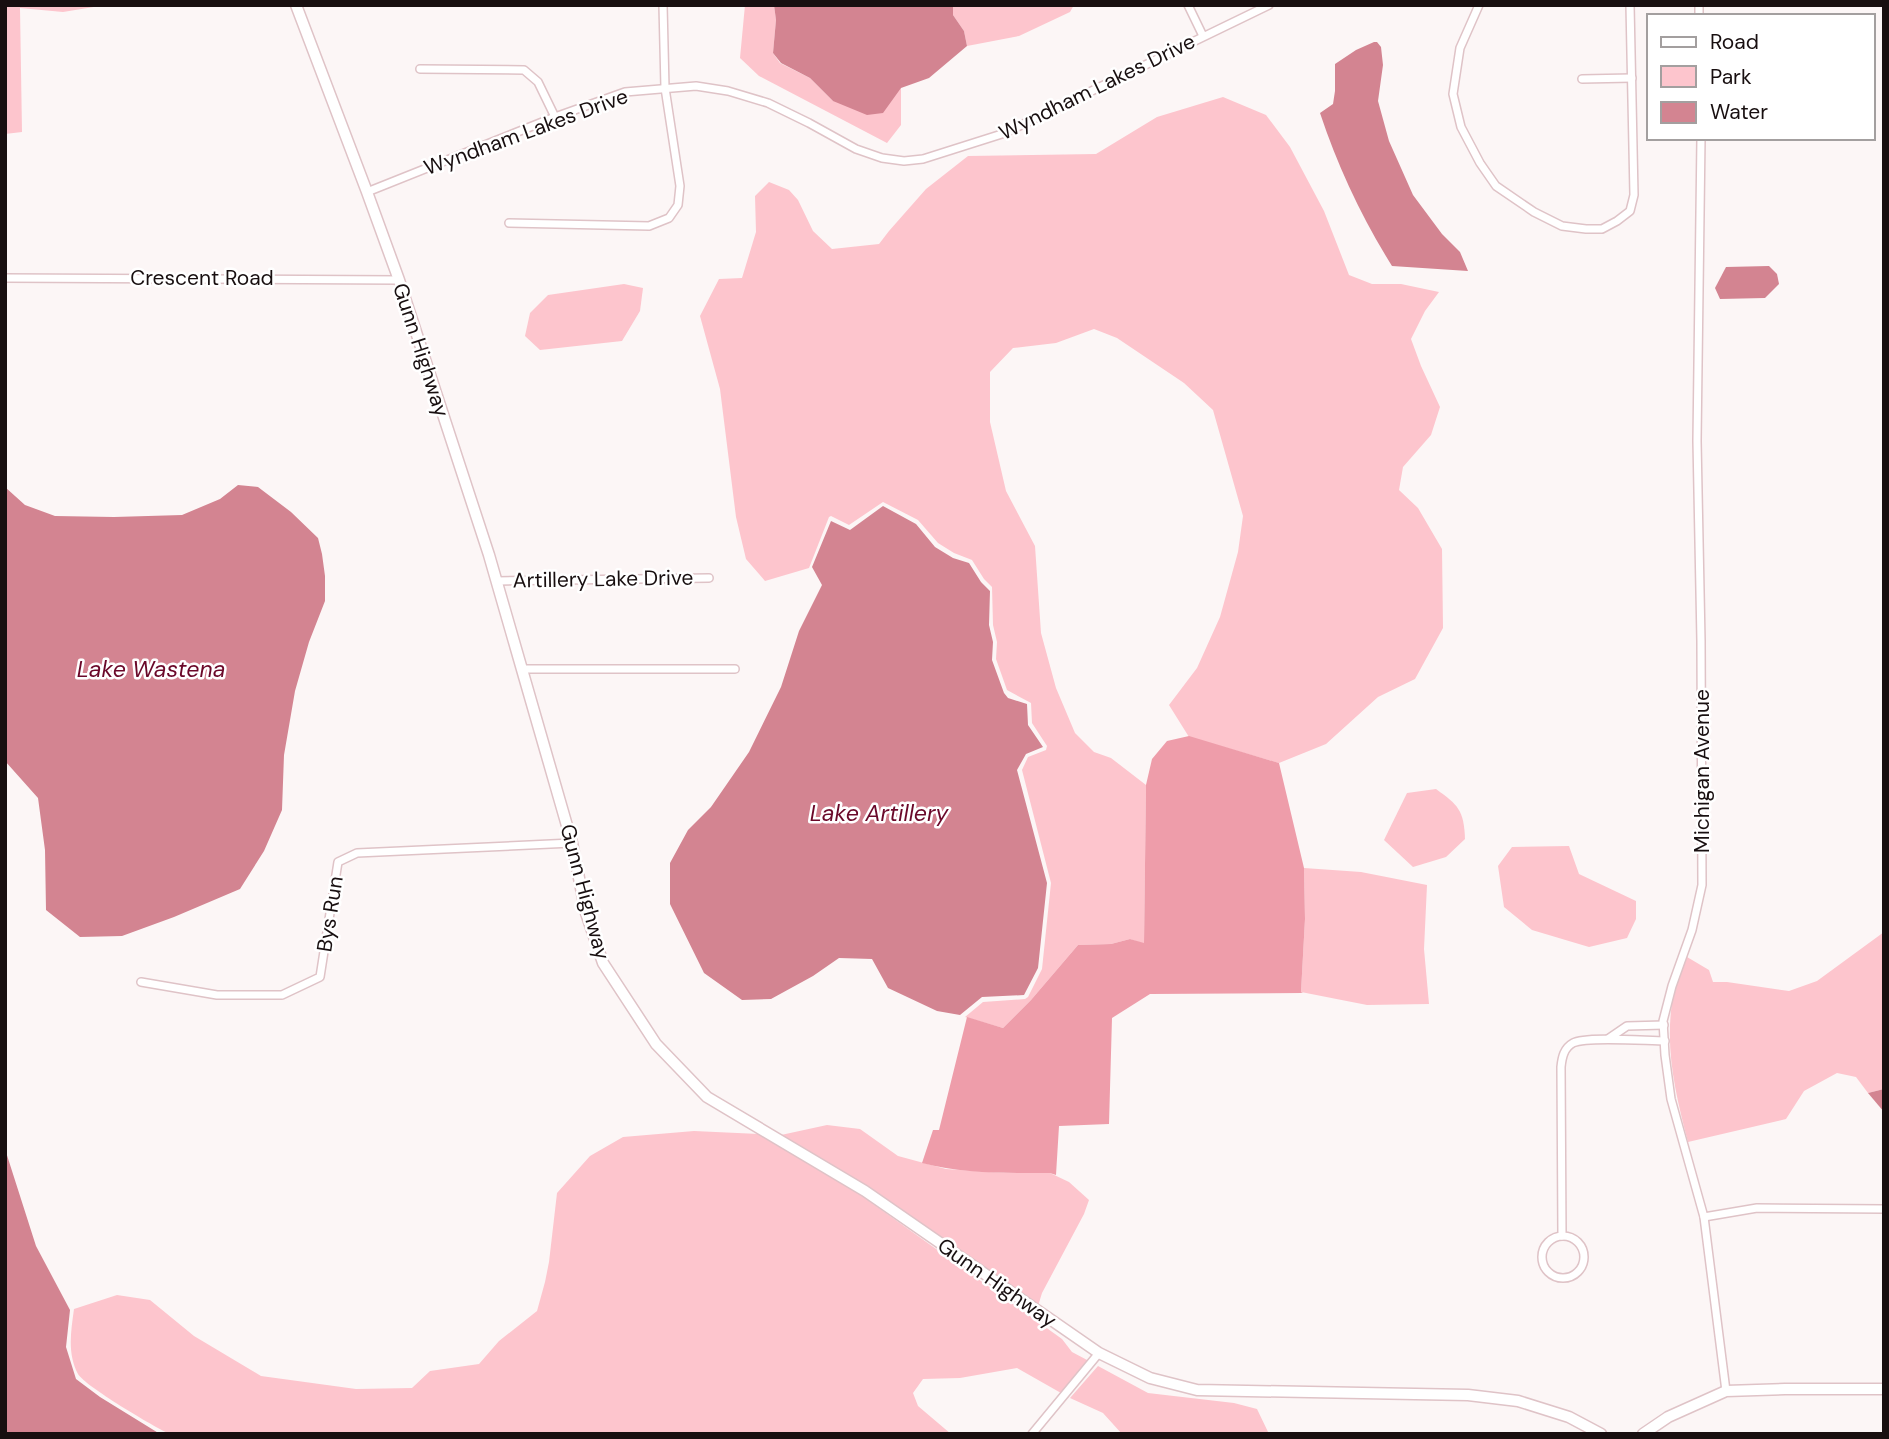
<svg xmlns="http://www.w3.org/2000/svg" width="1889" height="1439" font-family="'DM Sans',sans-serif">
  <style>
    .green { fill: #fdc5cd }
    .forest { fill: #ee9daa }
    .water { fill: #d38491 }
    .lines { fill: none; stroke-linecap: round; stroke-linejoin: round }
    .street-casing { stroke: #dfc3c7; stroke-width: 10 }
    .secondary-casing { stroke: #dfc3c7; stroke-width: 13 }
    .street { stroke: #fff; stroke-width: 7 }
    .secondary { stroke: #fff; stroke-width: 10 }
    .labels { text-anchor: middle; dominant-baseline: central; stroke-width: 5; stroke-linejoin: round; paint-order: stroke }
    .street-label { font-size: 21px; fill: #180f10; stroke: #fff }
    .water-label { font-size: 23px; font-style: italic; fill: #6a0829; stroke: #fff }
  </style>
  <rect width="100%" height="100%" fill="#fcf6f6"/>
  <g class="green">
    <polygon points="5,5 106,5 63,12 20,8 22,132 5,134"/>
    <polygon points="745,5 774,5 776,20 773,53 780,63 810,78 833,101 901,88 901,125 887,143 759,76 740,58"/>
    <polygon points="953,5 1074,5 1070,12 1019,36 967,46 964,31 953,15"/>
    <polygon points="1223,97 1266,115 1290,147 1324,211 1349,275 1372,284 1401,284 1439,292 1425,311 1411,339 1421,366 1440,407 1431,435 1403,467 1399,490 1418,508 1442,549 1443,628 1415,679 1378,697 1326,744 1279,763 1189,737 1169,705 1197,668 1220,617 1238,552 1243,516 1213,410 1184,383 1117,338 1094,329 1056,343 1013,348 990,372 990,422 1006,491 1035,546 1041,633 1056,688 1075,733 1094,752 1111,758 1146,785 1144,944 1130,939 1111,944 1078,945 1031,1000 1003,1028 965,1017 983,1002 1025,999 1028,997 1042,969 1051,883 1022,770 1028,757 1046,750 1047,746 1032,723 1031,703 1007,690 996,659 997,642 993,625 992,587 984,579 972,560 954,553 938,543 918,520 883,502 849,525 831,516 829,517 809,568 765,581 746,559 736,517 720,389 700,316 719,279 742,278 756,232 755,196 769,182 789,190 798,200 813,231 832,249 879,244 889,231 926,189 968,156 1096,154 1157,117"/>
    <polygon points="624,284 643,288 640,311 622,341 540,350 525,336 530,313 548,295"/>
    <path d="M1436,789C1458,805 1464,810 1465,839L1446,857L1413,867L1384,840L1407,793Z"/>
    <polygon points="1569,846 1579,874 1636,901 1636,919 1627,938 1589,947 1532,930 1504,907 1498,866 1512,847"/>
    <polygon points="1304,868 1361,872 1427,885 1424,949 1429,1004 1367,1005 1301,992 1305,919"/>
    <path d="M1884,932V1089L1868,1093L1856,1077L1837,1073L1804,1091L1786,1119L1688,1142C1676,1096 1665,1051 1672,1003C1675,987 1682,972 1687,957L1709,970L1713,982H1727L1789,991L1817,981Z"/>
    <polygon points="827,1125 860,1129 898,1156 946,1169 1003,1173 1050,1173 1069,1182 1089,1200 1084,1214 1042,1293 1038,1306 781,1135"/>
    <path d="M694,1131L759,1134L862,1196L1062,1339L1072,1352L1089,1361L1061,1393L1017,1368L960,1378L923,1379L913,1393L918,1406L951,1434H170C154,1427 85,1386 78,1374C67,1353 71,1331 74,1309L117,1295L150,1300L194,1336L261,1376L356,1389L412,1388L430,1371L479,1364L499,1341L537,1311L545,1282L549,1262L557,1193L590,1156L623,1137Z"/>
    <polygon points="1098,1366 1148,1393 1234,1403 1257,1409 1269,1434 1122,1434 1103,1413 1070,1398"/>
  </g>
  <path class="forest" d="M1189,736L1279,763L1304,868L1305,919L1301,992L1303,993L1150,994L1112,1018L1109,1124L1059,1126L1056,1175L1050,1173C1007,1173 964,1174 922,1163L933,1130H939L967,1017L1003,1028L1031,1000L1078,945L1111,944L1130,939L1144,943L1146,785L1152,759L1167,741Z"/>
  <g class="water">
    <polygon points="774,5 953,5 953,15 964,31 967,46 929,78 901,88 883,113 867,115 833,101 810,78 781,63 773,53 776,20"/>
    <path d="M1374,42H1377L1381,47L1383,65L1378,101L1389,141L1413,195L1442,234L1460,252L1468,271L1392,266C1362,218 1338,167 1320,113L1333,104L1335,91V64L1356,50Z"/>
    <polygon points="1769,266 1777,274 1779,284 1765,298 1720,299 1715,288 1726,267"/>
    <polygon points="238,485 258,487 291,512 318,538 322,554 325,576 325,601 309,642 295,691 284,755 282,810 264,851 240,889 174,917 122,936 80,937 46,910 45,850 38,798 5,761 5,487 25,505 55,516 114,517 182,515 220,499"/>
    <polygon points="883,506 916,524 935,547 953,558 969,563 981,582 990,591 989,625 993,642 992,660 1004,693 1008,698 1027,704 1028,725 1043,747 1026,754 1017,770 1047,883 1038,968 1024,995 982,997 960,1015 937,1011 888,988 872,959 839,958 813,976 771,999 742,1000 704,973 670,904 670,863 688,830 711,807 749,752 781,687 799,631 822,585 812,567 831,521 850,530"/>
    <polygon points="1884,1089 1884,1112 1868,1093"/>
    <polygon points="5,1149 36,1246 70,1310 66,1347 76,1379 100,1397 160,1434 5,1434"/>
  </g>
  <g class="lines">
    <g class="street-casing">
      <g id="street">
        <polyline points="1188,5 1203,36"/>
        <polyline points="1479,5 1460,48 1453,94 1461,127 1480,163 1496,186 1534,212 1562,226 1586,229 1602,229 1617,221 1630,211 1634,195 1630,5"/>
        <polyline points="1699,5 1699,16"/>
        <polyline points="420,69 524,70 538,82 555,117"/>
        <polyline points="1582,79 1632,78"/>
        <polyline points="1701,138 1697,441 1701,641 1702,885 1692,930 1672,986 1663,1021 1665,1055 1671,1099 1704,1217 1726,1391"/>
        <polyline points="367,192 555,117 625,92 696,86 728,91 768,103 809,123 856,149 882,158 904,161 923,159 1005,133 1269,5"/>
        <polyline points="509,223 649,226 669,218 678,205 680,186 665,88 663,5"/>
        <polyline points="5,278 399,280"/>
        <polyline points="497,581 709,578"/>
        <polyline points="521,669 735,669"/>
        <polyline points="141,982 217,995 282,995 320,977 338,862 357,853 572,843"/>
        <polyline points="1608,1039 1627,1026 1664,1025"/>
        <polyline points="1704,1217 1757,1208 1884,1209"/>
        <path d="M1562,1236L1561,1067C1562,1057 1564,1048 1573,1043C1586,1036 1647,1041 1665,1041"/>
        <circle cx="1563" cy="1257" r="21"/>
        <polyline points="1032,1434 1099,1353"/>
      </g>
    </g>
    <g class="secondary-casing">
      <g id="secondary">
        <polyline points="296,5 367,192 399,280 489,555 572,843 586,913 603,963 656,1044 707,1097 865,1191 1099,1353 1150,1378 1197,1390 1468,1395 1518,1401 1569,1417 1601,1434"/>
        <polyline points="1643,1434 1668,1417 1726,1391 1785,1389 1884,1389"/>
      </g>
    </g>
    <use href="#street" class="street"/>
    <use href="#secondary" class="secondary"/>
  </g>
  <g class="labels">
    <g class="street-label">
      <text transform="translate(1097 87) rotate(-26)">Wyndham Lakes Drive</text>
      <text transform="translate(526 132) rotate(-20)">Wyndham Lakes Drive</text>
      <text x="202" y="278">Crescent Road</text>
      <text transform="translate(421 350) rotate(72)">Gunn Highway</text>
      <text transform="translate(603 579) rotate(-1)">Artillery Lake Drive</text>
      <text transform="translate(1702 771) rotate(-90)">Michigan Avenue</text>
      <text transform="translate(585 892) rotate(75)">Gunn Highway</text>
      <text transform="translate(330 914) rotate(-81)">Bys Run</text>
      <text transform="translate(997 1283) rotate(35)">Gunn Highway</text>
    </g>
    <g class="water-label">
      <text x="151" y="669">Lake Wastena</text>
      <text x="879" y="813">Lake Artillery</text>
    </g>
  </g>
  <rect width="1889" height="1439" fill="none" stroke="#180f10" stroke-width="14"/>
  <rect x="1647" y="14" width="228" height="126" fill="#ffffff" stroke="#a39f9f" stroke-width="2"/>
  <rect x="1661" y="37" width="35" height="10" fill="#ffffff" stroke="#a39f9f" stroke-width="2"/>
  <text x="1710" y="49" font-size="21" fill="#180f10">Road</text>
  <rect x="1661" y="66" width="35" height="21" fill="#fdc5cd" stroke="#a39f9f" stroke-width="2"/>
  <text x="1710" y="84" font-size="21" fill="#180f10">Park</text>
  <rect x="1661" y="102" width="35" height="21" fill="#d38491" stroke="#a39f9f" stroke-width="2"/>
  <text x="1710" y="119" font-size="21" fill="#180f10">Water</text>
</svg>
